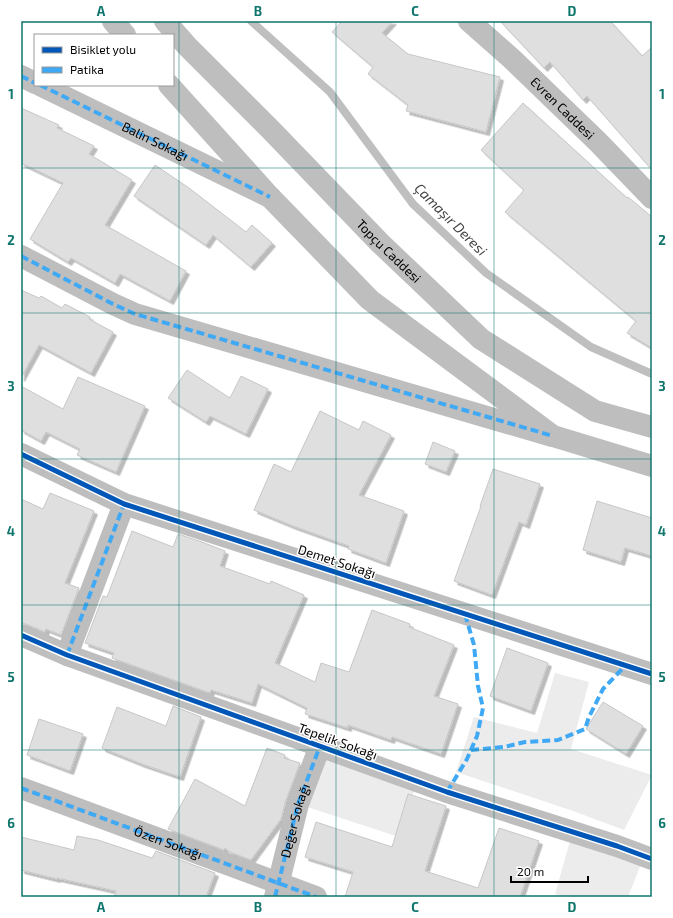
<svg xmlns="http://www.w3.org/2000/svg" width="673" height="918" font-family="'Exo 2',sans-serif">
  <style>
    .green { fill: #ececec }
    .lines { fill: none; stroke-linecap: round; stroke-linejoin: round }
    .stream { stroke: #bfbfbf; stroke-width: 8 }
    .building { fill: #dfdfdf; stroke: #c7c7c7; filter: url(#shadow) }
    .minor { stroke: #bebebe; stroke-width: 22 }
    .tertiary { stroke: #bebebe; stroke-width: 22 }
    .quiet { stroke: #3fa9f5; stroke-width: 4; stroke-dasharray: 8 4; stroke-linecap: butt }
    .cycleway-casing { stroke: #fff; stroke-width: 8 }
    .cycleway { stroke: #0057b8; stroke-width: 5 }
    .grid { fill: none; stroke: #0f766e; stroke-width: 1; stroke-opacity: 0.55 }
    .labels { text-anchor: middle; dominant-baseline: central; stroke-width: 3; stroke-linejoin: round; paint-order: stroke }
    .street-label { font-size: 13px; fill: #000; stroke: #fff }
    .water-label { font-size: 14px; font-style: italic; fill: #444; stroke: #fff }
    .neatline { fill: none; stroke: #0f766e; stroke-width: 1.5 }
    .grid-label { font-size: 13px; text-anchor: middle; font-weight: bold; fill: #0f766e }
  </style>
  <defs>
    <filter id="shadow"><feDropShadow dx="3.5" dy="3.5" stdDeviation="0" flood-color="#0004"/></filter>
  </defs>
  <rect width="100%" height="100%" fill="#fff"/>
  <g class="green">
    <polygon points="555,673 589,682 571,749 652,775 624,830 573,811 456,772 474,717 537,733"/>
    <polygon points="320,746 418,782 396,836 298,804"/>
    <polygon points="570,841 641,864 628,897 564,897 555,894"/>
  </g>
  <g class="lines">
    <polyline class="stream" points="251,21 330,92 413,204 486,273 591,347 652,374"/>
  </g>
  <g class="building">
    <polygon points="342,21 393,21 382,33 408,54 500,77 486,132 406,111 408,105 368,74 373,67 332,32"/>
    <polygon points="500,21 610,21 642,56 652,47 652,170 587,96 583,100 550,62 544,68"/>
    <polygon points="523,103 627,198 628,197 652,217 652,348 627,333 636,321 505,212 524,190 481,150"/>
    <polygon points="21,108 59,125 57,128 94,146 89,154 132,180 105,225 186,271 170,301 120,274 115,283 71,258 68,262 30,239 63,183 21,163"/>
    <polygon points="155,165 189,188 246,232 252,225 272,243 251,267 213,235 206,245 134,196"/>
    <polygon points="21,290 39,298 41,296 62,308 65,304 90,317 89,319 113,332 91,373 39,345 21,378"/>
    <polygon points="187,370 230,398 241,376 268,389 246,434 210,416 206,422 168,398"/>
    <polygon points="78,377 145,406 116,472 77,455 80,449 46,432 41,441 21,430 21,386 63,409"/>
    <polygon points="320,411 359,430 363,421 391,435 359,495 404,511 386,563 348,549 349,546 293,526 254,510 274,464 291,472"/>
    <polygon points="433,442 455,451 446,472 425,464"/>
    <polygon points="493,469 540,484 526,525 519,522 492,595 454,581 481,506 480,506"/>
    <polygon points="50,493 94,511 65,583 79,588 61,635 46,629 45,632 26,624 21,623 21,499 43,509"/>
    <polygon points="597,501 652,518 652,556 625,548 621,562 583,550"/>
    <polygon points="132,531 173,547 178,534 202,542 225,551 220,566 270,584 271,581 304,595 275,663 315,682 321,663 349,672 372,610 410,624 409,627 454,645 434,696 458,704 441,754 392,737 391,740 348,725 348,728 305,714 307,708 258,684 252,703 211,690 210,693 112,658 114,653 85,643 103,596 107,597"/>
    <polygon points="507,648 548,663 531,711 490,696"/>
    <polygon points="603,702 643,726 626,754 586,729"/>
    <polygon points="173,706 201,717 180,777 142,764 102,748 117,707 166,726"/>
    <polygon points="39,719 83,734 70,771 27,755"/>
    <polygon points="267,748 285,755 284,758 300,763 286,800 281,819 251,860 230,852 225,848 224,850 168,829 195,779 245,806"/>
    <polygon points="408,794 446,806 425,871 478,888 499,828 539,841 520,897 345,897 353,872 305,857 316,822 392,847"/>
    <polygon points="77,836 98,840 152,858 156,851 215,873 206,897 114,897 116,891 57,878 57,879 21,870 21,837 74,850"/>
  </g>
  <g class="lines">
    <g class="minor">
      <path id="s1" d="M469,21L512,59L598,142L652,198"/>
      <polyline points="21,76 35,83"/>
      <path id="s2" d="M40,85L270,197"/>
      <polyline points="21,256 113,304 135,314 552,436"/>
      <polyline points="21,454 124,504 652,674"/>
      <polyline points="21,635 67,655 447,792 617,846 652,859"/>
      <polyline points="67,655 124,504"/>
      <polyline points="21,788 316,897"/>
      <path id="s3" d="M275,897L298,804L320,746"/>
    </g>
    <g class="tertiary">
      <polyline points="113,21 125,35"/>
      <path id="s4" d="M165,21L187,46L270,129L380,243L481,339L595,411L652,427"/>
      <polyline points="169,85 270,197 370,300 553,436 652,466"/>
    </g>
    <g class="quiet">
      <polyline points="21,76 35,83"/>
      <polyline points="40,85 270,197"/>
      <polyline points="21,256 113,304 135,314 553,436"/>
      <polyline points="67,655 124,504"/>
      <polyline points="471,750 504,747 525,742 558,740 585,729 589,717 603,689 625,666"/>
      <path id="s5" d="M21,788L316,897"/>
      <polyline points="447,792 467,759 477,736 483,708 478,686 474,645 465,614"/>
      <polyline points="275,897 298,804 320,746"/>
    </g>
    <g class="cycleway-casing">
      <g id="cycleway">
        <polyline points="21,454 124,504 652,674"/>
        <polyline points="21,635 67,655 447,792 617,846 652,859"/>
      </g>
    </g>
    <use href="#cycleway" class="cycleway"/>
  </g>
  <path class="grid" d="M179,21V897M336,21V897M494,21V897M21,168H652M21,313H652M21,459H652M21,605H652M21,750H652"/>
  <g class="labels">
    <g class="street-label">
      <text stroke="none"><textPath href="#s1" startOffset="128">Evren Caddesi</textPath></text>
      <text stroke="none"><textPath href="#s2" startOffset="128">Balin Sokağı</textPath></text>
      <text stroke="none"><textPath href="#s4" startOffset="321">Topçu Caddesi</textPath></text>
      <text transform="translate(337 561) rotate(18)">Demet Sokağı</text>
      <text transform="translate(338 741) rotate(20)">Tepelik Sokağı</text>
      <text stroke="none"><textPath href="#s3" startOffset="79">Değer Sokağı</textPath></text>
      <text stroke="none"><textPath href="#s5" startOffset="157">Özen Sokağı</textPath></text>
    </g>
    <g class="water-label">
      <text transform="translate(451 219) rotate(45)">Çamaşır Deresi</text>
    </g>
  </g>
  <rect width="673" height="918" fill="none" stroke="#ffffff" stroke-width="44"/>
  <rect x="34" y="34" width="140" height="52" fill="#ffffff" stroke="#999999"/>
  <rect x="42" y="47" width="20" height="6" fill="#0057b8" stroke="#999999"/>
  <text x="70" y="54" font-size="12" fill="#000000">Bisiklet yolu</text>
  <rect x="42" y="67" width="20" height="6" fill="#3fa9f5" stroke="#999999"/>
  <text x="70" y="74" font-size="12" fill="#000000">Patika</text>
  <path d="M511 876v6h77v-6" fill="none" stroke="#000000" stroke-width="2"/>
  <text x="517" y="876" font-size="12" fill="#000000" stroke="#ffffff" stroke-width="3" paint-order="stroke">20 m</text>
  <rect x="22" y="22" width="629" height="874" class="neatline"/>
  <g class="grid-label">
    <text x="101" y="16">A</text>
    <text x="258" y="16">B</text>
    <text x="415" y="16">C</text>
    <text x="572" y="16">D</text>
    <text x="11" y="99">1</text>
    <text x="662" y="99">1</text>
    <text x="11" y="245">2</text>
    <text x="662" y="245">2</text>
    <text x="11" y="391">3</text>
    <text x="662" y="391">3</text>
    <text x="11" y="536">4</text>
    <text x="662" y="536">4</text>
    <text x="11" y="682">5</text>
    <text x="662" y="682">5</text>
    <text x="11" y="828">6</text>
    <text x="662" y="828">6</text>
    <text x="101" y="912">A</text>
    <text x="258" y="912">B</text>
    <text x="415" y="912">C</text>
    <text x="572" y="912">D</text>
  </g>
</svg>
